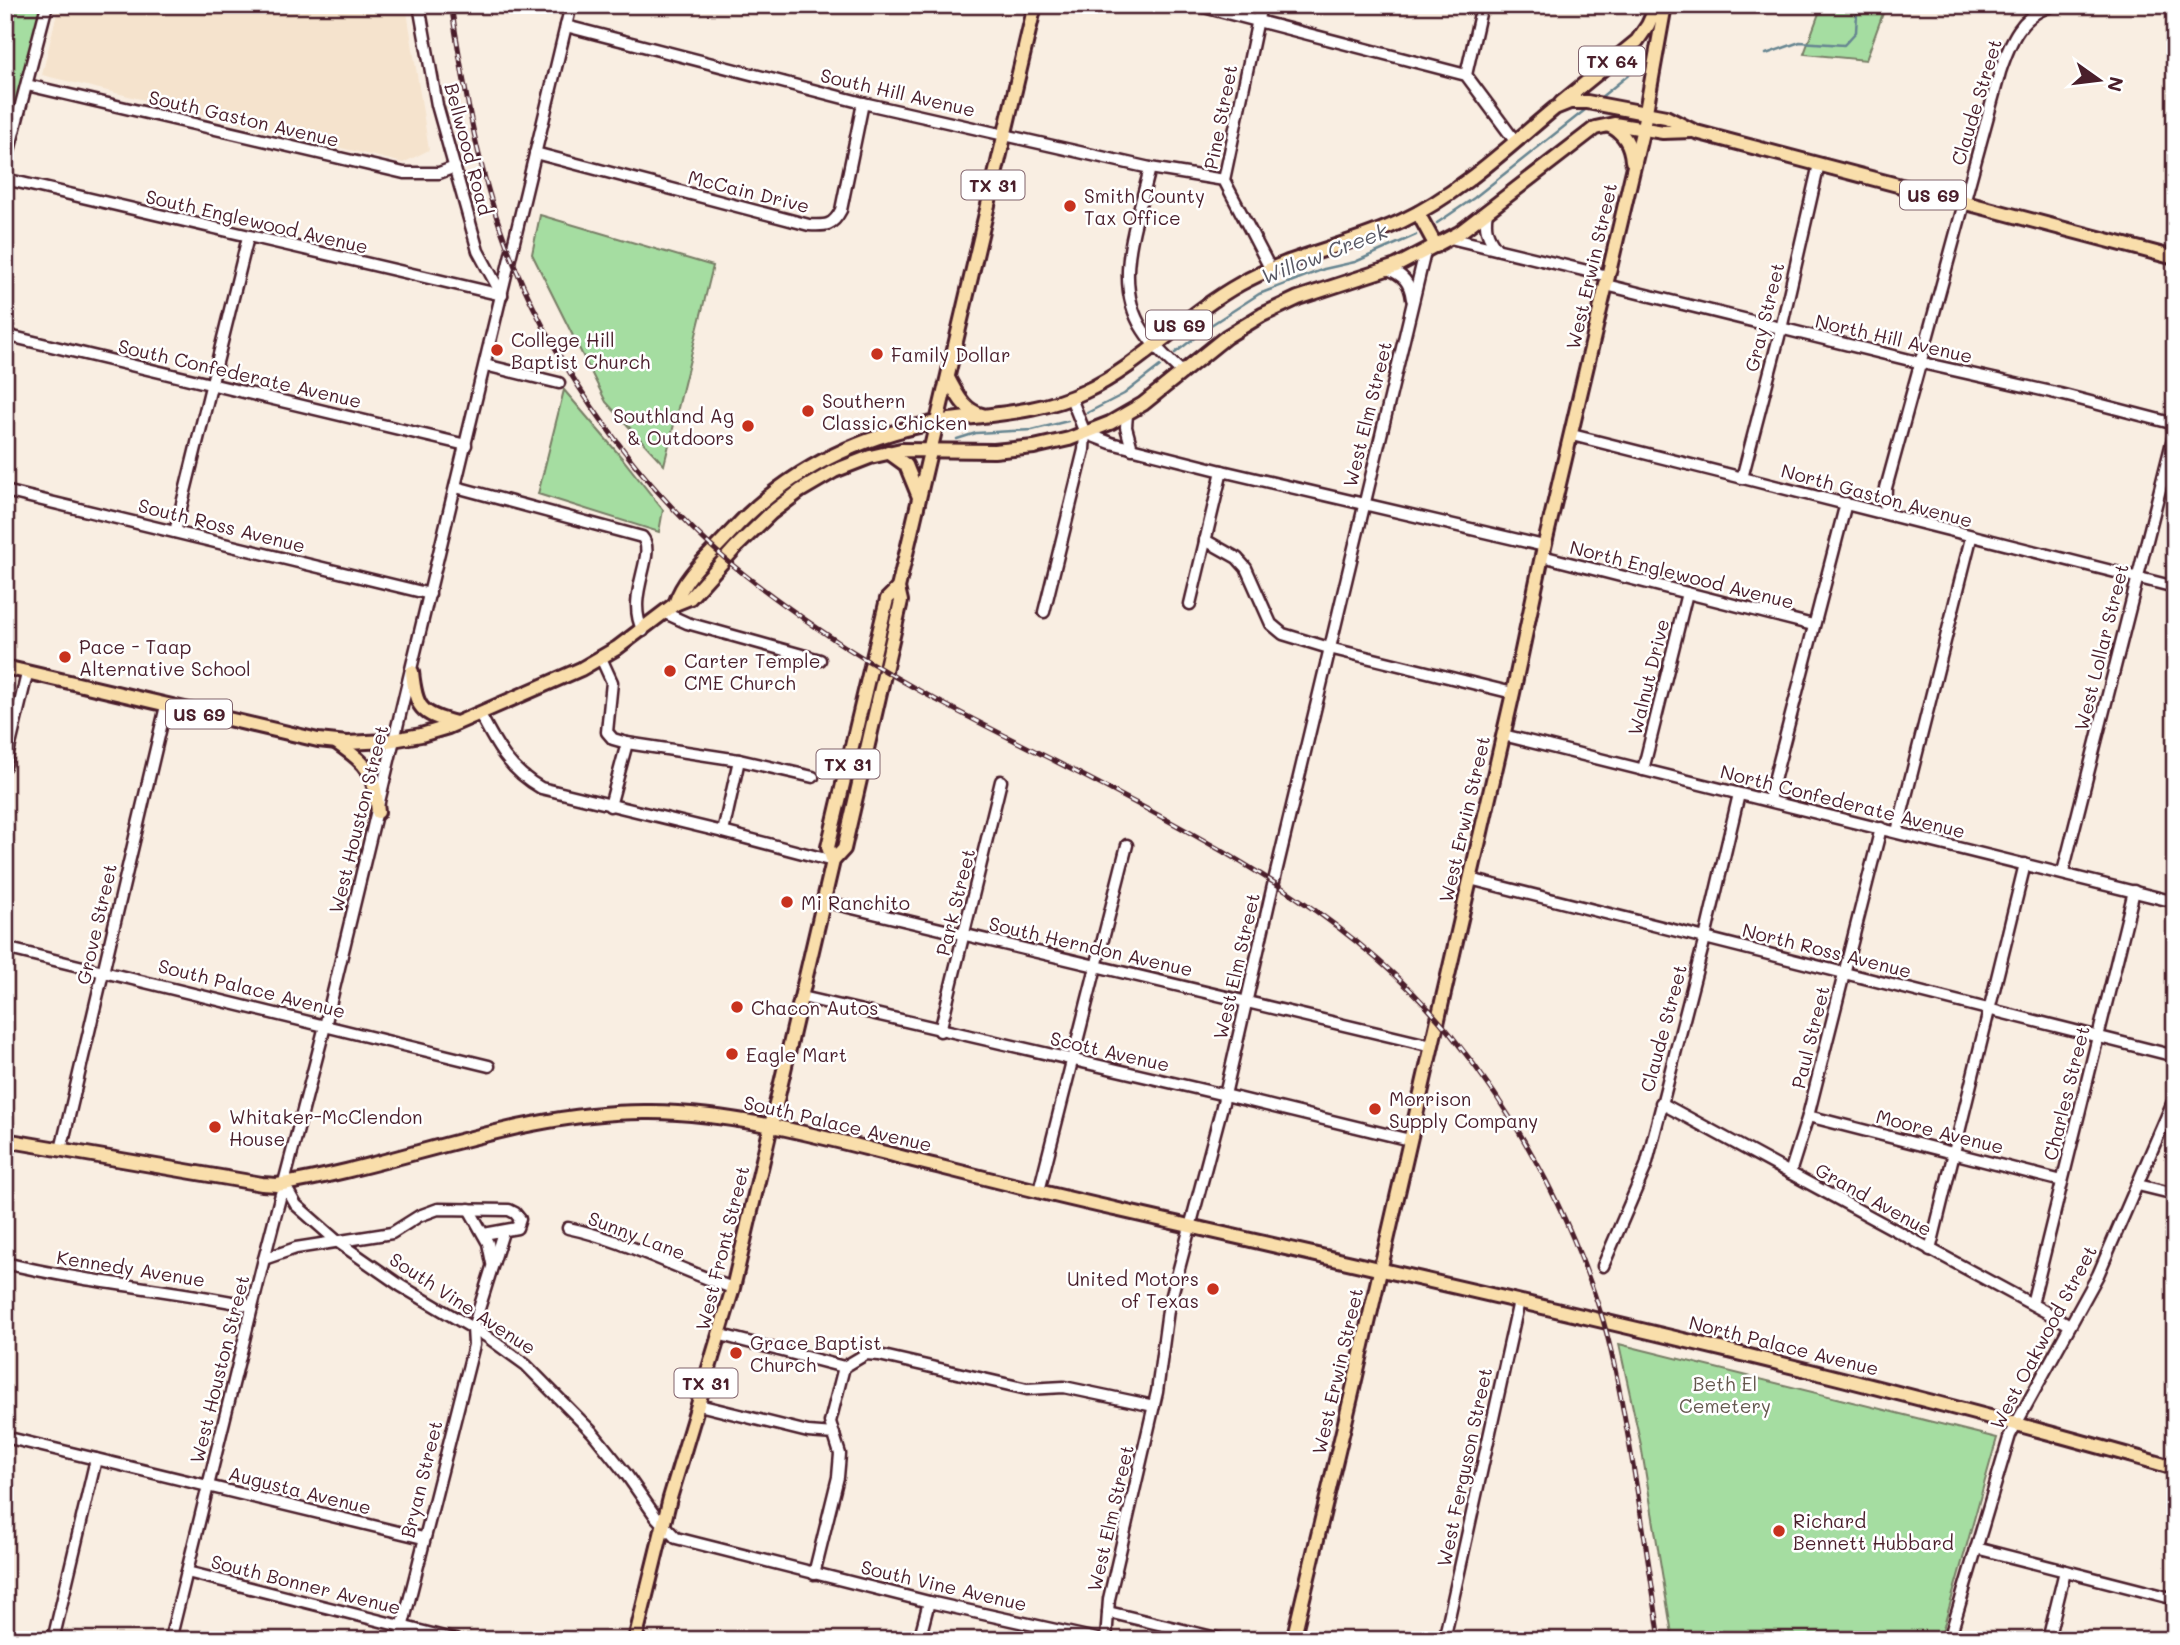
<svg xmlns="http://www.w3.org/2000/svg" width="2180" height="1645" font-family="Mali,sans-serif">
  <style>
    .built { fill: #f5e3cd }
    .green { fill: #a5dda1; stroke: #787e66; stroke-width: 2 }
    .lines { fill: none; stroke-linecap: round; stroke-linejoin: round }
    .stream { stroke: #668591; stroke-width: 2.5 }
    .minor-casing { stroke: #4a1f2b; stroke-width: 15 }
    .major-casing { stroke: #4a1f2b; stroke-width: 18 }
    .minor { stroke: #fff; stroke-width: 10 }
    .major { stroke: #f9deab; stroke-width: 12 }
    .rail-casing { stroke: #4a1f2b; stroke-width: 5 }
    .rail { stroke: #fff; stroke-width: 2.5; stroke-dasharray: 8; stroke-linecap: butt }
    .poi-dot { fill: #c8321e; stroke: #fff; stroke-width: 2.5 }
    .labels { text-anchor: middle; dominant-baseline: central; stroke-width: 5; stroke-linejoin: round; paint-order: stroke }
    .shield { fill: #fff; stroke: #80626b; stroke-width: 2 }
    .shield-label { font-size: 18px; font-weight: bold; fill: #4a1f2b }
    .street-label { font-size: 19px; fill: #4a1f2b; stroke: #fff }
    .poi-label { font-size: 19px; fill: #4a1f2b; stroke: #fff; text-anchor: start }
    .park-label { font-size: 19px; fill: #65584e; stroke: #fff }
    .water-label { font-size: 21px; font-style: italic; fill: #5a5a66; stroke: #fff }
  </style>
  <rect width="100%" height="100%" fill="#f9eee2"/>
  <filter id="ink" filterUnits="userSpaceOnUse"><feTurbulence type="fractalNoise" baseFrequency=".0143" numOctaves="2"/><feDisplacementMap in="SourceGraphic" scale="14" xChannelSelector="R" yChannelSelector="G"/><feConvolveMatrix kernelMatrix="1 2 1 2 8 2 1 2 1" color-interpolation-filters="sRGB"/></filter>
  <g filter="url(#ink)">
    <polygon class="built" points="59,5 406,5 429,150 403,163 42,75"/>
    <g class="green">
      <polygon points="5,5 47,5 19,114 5,111"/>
      <polygon points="1822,5 1886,5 1866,60 1804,54"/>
      <polygon points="540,215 713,266 664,465 606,402 532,254"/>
      <polygon points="564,390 622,458 663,510 659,532 538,494"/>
      <polygon points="1619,1344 1997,1438 1940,1640 1673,1640 1641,1445"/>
    </g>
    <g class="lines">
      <g class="stream">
        <polyline points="1766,54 1800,42 1844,45 1856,32 1857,13 1853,5"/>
        <polyline points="1600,98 1636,69"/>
        <polyline points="1437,223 1474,198 1585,110"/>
        <polyline points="1175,353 1211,325 1259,294 1324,269 1355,262 1416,235"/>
        <polyline points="1087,413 1124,394 1160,366"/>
        <polyline points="957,439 976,433 1032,430 1068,421"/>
      </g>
      <g class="minor-casing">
        <g id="minor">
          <polyline points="419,5 437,105 478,251 502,295"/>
          <polyline points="1196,5 1466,75 1515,141"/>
          <polyline points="1261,5 1224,180 1270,268"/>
          <polyline points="566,26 863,103 1150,168 1224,180"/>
          <polyline points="1466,75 1482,5"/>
          <polyline points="27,85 404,173 439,173 455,167"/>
          <path d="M535,153L809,225C826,226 833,226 841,210L863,103"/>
          <polyline points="5,166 47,5"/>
          <path d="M1150,168C1138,220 1111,281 1143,330C1153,346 1169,360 1183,373"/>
          <polyline points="5,179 502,295"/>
          <path d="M1487,212C1484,227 1487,237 1497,249"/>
          <polyline points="1450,238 1608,276"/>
          <path d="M1388,269C1403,275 1410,282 1412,299"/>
          <polyline points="1606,285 1922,363 2060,394 2175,424"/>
          <polyline points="5,335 466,445"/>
          <polyline points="485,365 559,383"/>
          <polyline points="1127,414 1126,427 1132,449"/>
          <polyline points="1085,433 1111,443 1222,471 1544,546"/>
          <path d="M1572,435C1773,485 1973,538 2175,587"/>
          <polyline points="1742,478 1781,329 1819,164"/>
          <path d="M456,487L642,537C658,554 624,596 643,631"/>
          <polyline points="5,491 430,594"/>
          <path d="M1885,513L1886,488L2000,72C2010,42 2021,13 2055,5"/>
          <polyline points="175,532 248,237"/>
          <polyline points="1205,540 1237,558 1246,568 1271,624 1283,634 1329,648 1513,693"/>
          <polyline points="1542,556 1813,625"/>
          <polyline points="1190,604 1222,471"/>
          <polyline points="1044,612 1084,450 1085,433 1071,398"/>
          <polyline points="665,613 687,623 820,660"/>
          <polyline points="601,658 612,682 607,732 613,739 627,743 610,806"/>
          <path d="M480,714C496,745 509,770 541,788L723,832L833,861"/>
          <polyline points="1503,735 2175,902"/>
          <polyline points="627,743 739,760 813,777"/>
          <polyline points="5,766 27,674"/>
          <polyline points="1643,770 1687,593"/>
          <polyline points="1769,800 1846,503"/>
          <polyline points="723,832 739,760"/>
          <polyline points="1897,832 1971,538"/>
          <polyline points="2063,872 2175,430"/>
          <polyline points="1470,879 2175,1056"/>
          <polyline points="823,901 1432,1046"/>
          <polyline points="5,948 489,1066"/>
          <polyline points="802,997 1225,1095 1410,1140"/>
          <polyline points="940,1031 1001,781"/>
          <polyline points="1661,1103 2070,1325"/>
          <polyline points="1808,1116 2062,1181"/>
          <polyline points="61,1150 166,706"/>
          <polyline points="1790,1173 1808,1116 1881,828"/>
          <polyline points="284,1184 296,1205 338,1242 401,1286 486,1336 526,1365 593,1433 626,1474 656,1517 676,1538 929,1602 1101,1640"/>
          <polyline points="2138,1185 2175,1194"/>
          <polyline points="1039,1191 1127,845"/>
          <polyline points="469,1209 488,1243 492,1263"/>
          <path d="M568,1228C625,1240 677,1269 733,1288"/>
          <polyline points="1930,1250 2025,864"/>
          <polyline points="264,1259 296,1248 392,1233 419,1216 438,1209 509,1210 515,1213 520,1219 517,1228 484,1234"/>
          <path d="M5,1263C87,1283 170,1289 252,1306"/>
          <polyline points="1603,1266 1646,1166 1705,938 1739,794"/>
          <polyline points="2032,1304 2134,891"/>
          <polyline points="721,1335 844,1367"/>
          <polyline points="844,1367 866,1354 879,1355 1027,1389 1064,1387 1154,1406"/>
          <polyline points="699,1405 808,1432 834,1434"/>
          <polyline points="5,1437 423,1538"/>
          <polyline points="1976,1548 2175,1599"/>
          <polyline points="187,1572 456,1640"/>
          <polyline points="814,1574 838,1477 840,1454 830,1422 844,1367"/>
          <polyline points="1108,1612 1225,1640"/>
          <polyline points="53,1640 96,1459"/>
          <polyline points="170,1640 264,1259 325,1026 571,5"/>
          <polyline points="399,1640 474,1345 473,1328 503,1232"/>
          <polyline points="919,1640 929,1602"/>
          <polyline points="1106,1640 1109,1599 1157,1392 1168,1310 1225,1095 1274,881 1425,252"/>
          <polyline points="1444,1640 1519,1301"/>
          <polyline points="1949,1640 2010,1435 2098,1275 2175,1097"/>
          <polyline points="2048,1640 2065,1571"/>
        </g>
      </g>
      <g class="major-casing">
        <g id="major">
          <polyline points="1561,103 1637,41 1648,25 1657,5"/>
          <path d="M1610,126C1625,133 1631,145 1632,161"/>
          <polyline points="1418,213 1436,246"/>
          <path d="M948,378C957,394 963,410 982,415"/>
          <polyline points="888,452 906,465 919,497"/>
          <path d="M675,604C684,576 710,555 729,534C788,469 865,433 950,420C995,414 1043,412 1084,392C1142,365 1184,315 1240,284C1291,255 1349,246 1402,221C1459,194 1507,148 1555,108L1570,102H1587L1666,117L1696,132L2175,258"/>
          <polyline points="5,667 318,740 347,743 387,741 421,735 448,727 581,669 617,648 675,604 690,598 736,547 771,513 800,491 834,471 870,457 901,450 994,451 1034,447 1069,439 1110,423 1143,404 1226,337 1262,315 1298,298 1396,266 1459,233 1595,128 1614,124 1663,132 1692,131"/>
          <path d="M412,672C416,708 420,714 456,723"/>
          <path d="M337,743C369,766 374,771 378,812"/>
          <polyline points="833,861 828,847 887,599 898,588"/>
          <path d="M5,1140L262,1184L277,1185C402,1165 522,1110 651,1112C736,1113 818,1136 901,1157C973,1175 1046,1194 1119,1210C1473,1291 1827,1368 2175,1468"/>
          <polyline points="635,1640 670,1498 733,1288 833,861 844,849 901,601 898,588 1035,5"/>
          <polyline points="1293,1640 1352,1393 1513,693 1542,556 1643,128 1665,5"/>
        </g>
      </g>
      <use href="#minor" class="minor"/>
      <use href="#major" class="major"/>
      <g class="rail-casing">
        <path id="rail" d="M451,5C463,79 475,156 500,227C541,347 627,472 722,556C760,589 802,618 844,646C928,700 1022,743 1111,790C1234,855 1362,925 1451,1035C1519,1119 1571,1217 1603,1320C1614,1358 1621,1397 1628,1436C1640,1504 1650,1572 1660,1640"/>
      </g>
      <use href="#rail" class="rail"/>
    </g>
  </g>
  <g class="poi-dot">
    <circle cx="1070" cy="206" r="7"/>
    <circle cx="497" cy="350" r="7"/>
    <circle cx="877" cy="354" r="7"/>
    <circle cx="808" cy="411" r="7"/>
    <circle cx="748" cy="426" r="7"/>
    <circle cx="65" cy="657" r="7"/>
    <circle cx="670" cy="671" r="7"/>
    <circle cx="787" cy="902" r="7"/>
    <circle cx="737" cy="1007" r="7"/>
    <circle cx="732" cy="1054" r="7"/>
    <circle cx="1375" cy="1109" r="7"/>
    <circle cx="215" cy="1127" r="7"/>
    <circle cx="1213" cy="1289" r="7"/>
    <circle cx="736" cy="1353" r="7"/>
    <circle cx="1779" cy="1531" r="7"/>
  </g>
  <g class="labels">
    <g class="shield">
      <rect x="1579" y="46.5" width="66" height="29" rx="5"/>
      <rect x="961.5" y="170.5" width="63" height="29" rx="5"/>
      <rect x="1900" y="180.5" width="66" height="29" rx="5"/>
      <rect x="1146" y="310.5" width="66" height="29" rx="5"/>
      <rect x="166" y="699.5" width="66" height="29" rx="5"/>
      <rect x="816.5" y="749.5" width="63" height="29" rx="5"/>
      <rect x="674.5" y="1368.5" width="63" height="29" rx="5"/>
    </g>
    <g class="shield-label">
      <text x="1612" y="61">TX 64</text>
      <text x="993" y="185">TX 31</text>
      <text x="1933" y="195">US 69</text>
      <text x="1179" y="325">US 69</text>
      <text x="199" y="714">US 69</text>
      <text x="848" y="764">TX 31</text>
      <text x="706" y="1383">TX 31</text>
    </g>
    <g class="street-label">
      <text transform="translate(898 92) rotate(13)">South Hill Avenue</text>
      <text transform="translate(1976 102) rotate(-73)">Claude Street</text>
      <text transform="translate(1220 117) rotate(-79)">Pine Street</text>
      <text transform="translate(244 118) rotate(13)">South Gaston Avenue</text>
      <text transform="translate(469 149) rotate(75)">Bellwood Road</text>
      <text transform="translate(749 191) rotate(14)">McCain Drive</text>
      <text transform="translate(257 221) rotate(13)">South Englewood Avenue</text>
      <text transform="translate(1591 266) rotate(-77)">West Erwin Street</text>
      <text transform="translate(1764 317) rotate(-76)">Gray Street</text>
      <text transform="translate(1894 338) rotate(13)">North Hill Avenue</text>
      <text transform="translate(240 373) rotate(13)">South Confederate Avenue</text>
      <text transform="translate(1367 414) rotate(-76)">West Elm Street</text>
      <text transform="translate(1877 495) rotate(15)">North Gaston Avenue</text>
      <text transform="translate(222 525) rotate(14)">South Ross Avenue</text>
      <text transform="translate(1682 574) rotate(14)">North Englewood Avenue</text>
      <text transform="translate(2101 647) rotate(-76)">West Lollar Street</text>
      <text transform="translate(1648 677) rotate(-76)">Walnut Drive</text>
      <text transform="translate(1843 801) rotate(14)">North Confederate Avenue</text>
      <text transform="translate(358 819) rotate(-76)">West Houston Street</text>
      <text transform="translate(1464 819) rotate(-77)">West Erwin Street</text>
      <text transform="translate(955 902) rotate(-76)">Park Street</text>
      <text transform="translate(96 924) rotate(-77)">Grove Street</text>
      <text transform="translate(1091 946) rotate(13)">South Herndon Avenue</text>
      <text transform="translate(1827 950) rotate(14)">North Ross Avenue</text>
      <text transform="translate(1236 966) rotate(-77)">West Elm Street</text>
      <text transform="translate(252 988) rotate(14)">South Palace Avenue</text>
      <text transform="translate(1663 1028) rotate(-75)">Claude Street</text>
      <text transform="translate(1810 1037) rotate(-76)">Paul Street</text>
      <text transform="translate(1110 1051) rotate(13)">Scott Avenue</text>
      <text transform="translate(2066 1093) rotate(-76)">Charles Street</text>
      <text transform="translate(838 1123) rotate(13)">South Palace Avenue</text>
      <text transform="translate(1940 1131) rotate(14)">Moore Avenue</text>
      <text transform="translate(1874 1199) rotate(29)">Grand Avenue</text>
      <text transform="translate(637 1235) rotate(21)">Sunny Lane</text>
      <text transform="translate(722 1248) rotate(-76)">West Front Street</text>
      <text transform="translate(131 1268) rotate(9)">Kennedy Avenue</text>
      <text transform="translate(463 1303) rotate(33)">South Vine Avenue</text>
      <text transform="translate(2043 1337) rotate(-62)">West Oakwood Street</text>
      <text transform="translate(1784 1345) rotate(14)">North Palace Avenue</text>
      <text transform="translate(219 1369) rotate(-76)">West Houston Street</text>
      <text transform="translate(1337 1371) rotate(-77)">West Erwin Street</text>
      <text transform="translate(1464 1467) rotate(-78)">West Ferguson Street</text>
      <text transform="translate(421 1479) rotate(-76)">Bryan Street</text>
      <text transform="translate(300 1490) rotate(14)">Augusta Avenue</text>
      <text transform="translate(1110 1518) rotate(-77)">West Elm Street</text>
      <text transform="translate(306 1584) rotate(14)">South Bonner Avenue</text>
      <text transform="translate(944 1585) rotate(13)">South Vine Avenue</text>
    </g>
    <g class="poi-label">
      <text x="1084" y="195">Smith County<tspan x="1084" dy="22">Tax Office</tspan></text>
      <text x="511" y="339">College Hill<tspan x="511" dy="22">Baptist Church</tspan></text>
      <text x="891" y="354">Family Dollar</text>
      <text x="822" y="400">Southern<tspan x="822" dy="22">Classic Chicken</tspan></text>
      <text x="734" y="415" text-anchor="end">Southland Ag<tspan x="734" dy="22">&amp; Outdoors</tspan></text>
      <text x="79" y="646">Pace - Taap<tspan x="79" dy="22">Alternative School</tspan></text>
      <text x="684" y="660">Carter Temple<tspan x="684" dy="22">CME Church</tspan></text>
      <text x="801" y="902">Mi Ranchito</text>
      <text x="751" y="1007">Chacon Autos</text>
      <text x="746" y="1054">Eagle Mart</text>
      <text x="1389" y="1098">Morrison<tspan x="1389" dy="22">Supply Company</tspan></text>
      <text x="229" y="1116">Whitaker-McClendon<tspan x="229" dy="22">House</tspan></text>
      <text x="1199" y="1278" text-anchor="end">United Motors<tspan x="1199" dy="22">of Texas</tspan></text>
      <text x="750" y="1342">Grace Baptist<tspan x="750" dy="22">Church</tspan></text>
      <text x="1793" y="1520">Richard<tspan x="1793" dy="22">Bennett Hubbard</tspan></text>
    </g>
    <g class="park-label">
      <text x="1725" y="1383">Beth El<tspan x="1725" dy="22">Cemetery</tspan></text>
    </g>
    <g class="water-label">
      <text transform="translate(1324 253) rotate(-21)">Willow Creek</text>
    </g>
  </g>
  <rect width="2180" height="1645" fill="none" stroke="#fff" stroke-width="28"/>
  <rect x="14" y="14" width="2152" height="1617" fill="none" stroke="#4a1f2b" stroke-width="2.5" filter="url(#ink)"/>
  <g transform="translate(2099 80) rotate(104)" stroke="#ffffff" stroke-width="5" paint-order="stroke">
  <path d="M0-5L12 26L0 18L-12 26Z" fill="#4a1f2b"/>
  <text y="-10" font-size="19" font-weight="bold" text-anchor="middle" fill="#4a1f2b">N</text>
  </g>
</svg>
